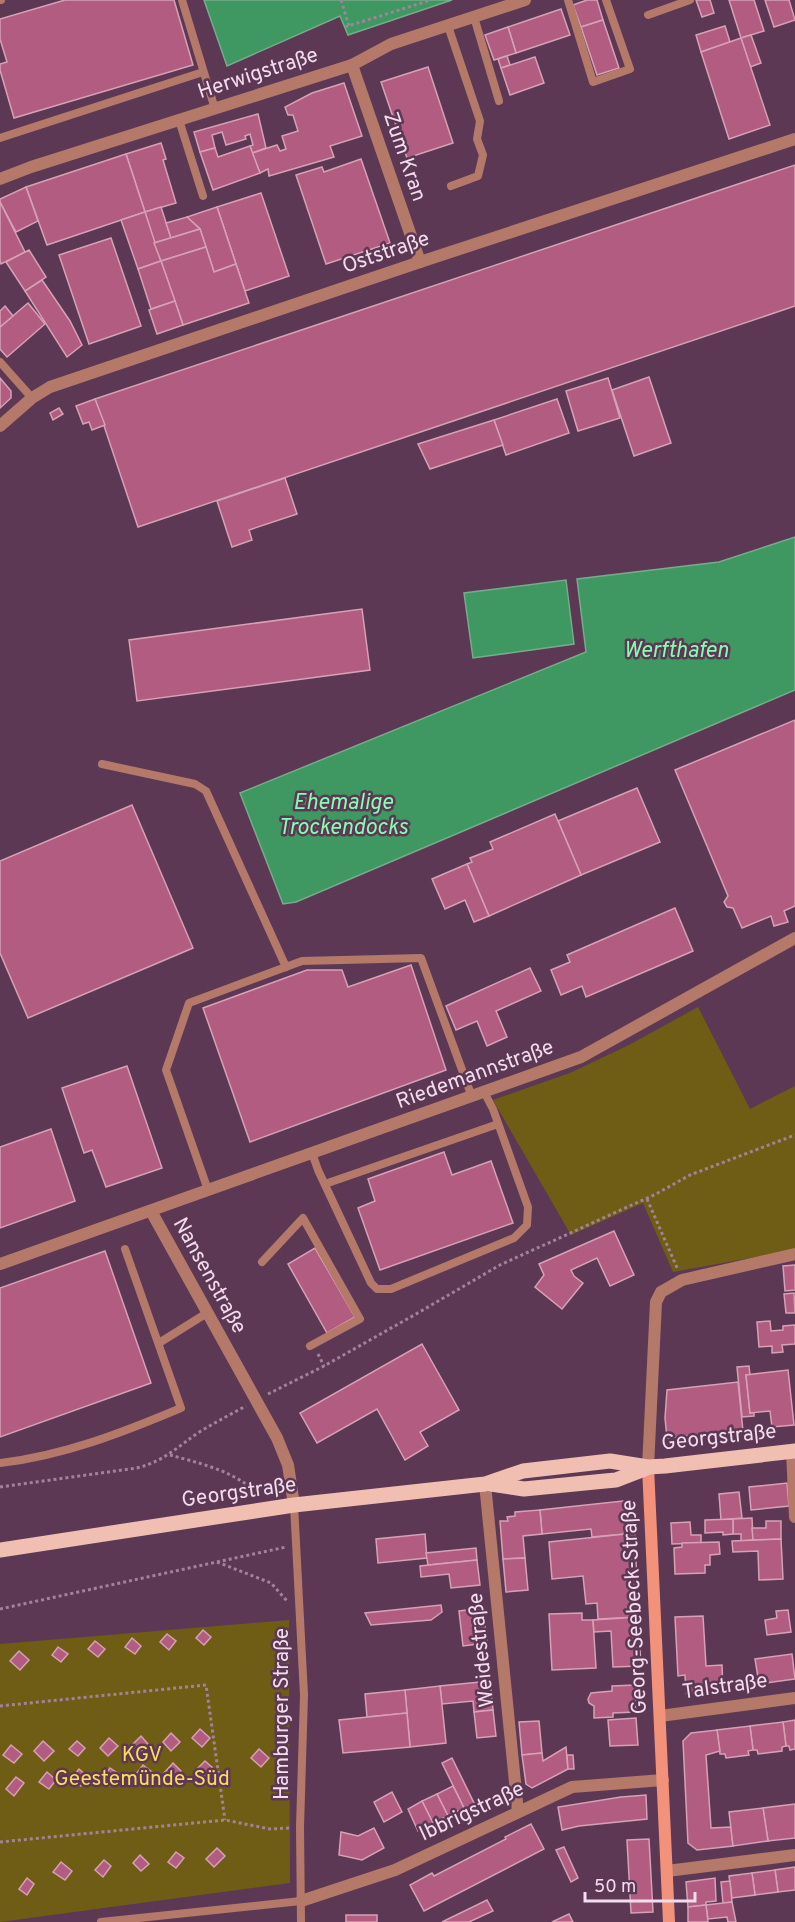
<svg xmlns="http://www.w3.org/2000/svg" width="795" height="1922" font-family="Overpass,sans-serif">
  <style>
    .green { fill: #6f5d15 }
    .water { fill: #3f9762; stroke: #75ac8c; stroke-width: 1.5 }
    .building { fill: #b25c81; stroke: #d6a1b5; stroke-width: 1.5 }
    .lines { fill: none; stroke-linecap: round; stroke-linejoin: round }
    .path { stroke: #a1839a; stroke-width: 3; stroke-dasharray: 3 3; stroke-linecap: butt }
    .lane { stroke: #b5796a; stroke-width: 8 }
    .street { stroke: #b5796a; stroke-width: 12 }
    .secondary { stroke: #f2927b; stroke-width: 12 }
    .primary { stroke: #f1bfb2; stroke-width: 15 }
    .labels { text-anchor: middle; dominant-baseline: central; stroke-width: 5; stroke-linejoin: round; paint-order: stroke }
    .street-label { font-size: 21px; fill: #f2dced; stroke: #5d3855 }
    .park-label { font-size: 21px; fill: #fcda5b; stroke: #5d3855 }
    .water-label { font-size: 22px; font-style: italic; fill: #88fcb2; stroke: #5d3855 }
  </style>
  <rect width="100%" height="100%" fill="#5d3855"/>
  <g class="green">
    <polygon points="698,1007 750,1109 795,1086 795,1250 673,1272 643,1203 571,1235 493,1100 570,1073 629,1045"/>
    <polygon points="289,1620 290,1883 0,1922 0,1644"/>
  </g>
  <g class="water">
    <polygon points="204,0 452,0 348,35 340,16 227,66"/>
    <polygon points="795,537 795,690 296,902 283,904 240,793 586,652 577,579 719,562"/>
    <polygon points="566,580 574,644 473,658 464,593"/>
  </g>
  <g class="building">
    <polygon points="65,0 174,0 193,65 14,118 0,70 0,64 7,62 0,39 0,19"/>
    <polygon points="587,0 597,0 603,20 581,27 573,5"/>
    <polygon points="696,0 710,0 714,13 702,17"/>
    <polygon points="729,0 754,0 764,31 741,38"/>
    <polygon points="765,0 789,0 795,20 774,27"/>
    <polygon points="561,9 570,35 516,53 508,27"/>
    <polygon points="603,20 619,68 597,75 581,27"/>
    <polygon points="725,26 730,42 701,52 696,35"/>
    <polygon points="508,27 516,53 494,60 485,35"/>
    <polygon points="751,35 761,63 750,67 741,38"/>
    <polygon points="741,38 770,125 729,139 701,52"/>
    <polygon points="507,56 510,65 501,68 498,59"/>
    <polygon points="535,57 544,83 510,95 501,68"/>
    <polygon points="428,67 453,143 407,158 381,82"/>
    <polygon points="344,83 362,136 330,146 334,157 269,176 268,169 260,173 252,153 277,145 280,151 286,149 282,136 298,131 293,115 288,115 285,107 312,93"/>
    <polygon points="258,114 266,148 252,153 250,146 253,145 250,134 245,136 246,139 226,145 222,132 212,135 215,148 200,152 194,132"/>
    <polygon points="161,143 166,159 163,160 176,203 145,212 126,154"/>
    <polygon points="250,146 260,173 213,190 200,152 215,148 218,157"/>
    <polygon points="126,154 145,212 47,245 26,187"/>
    <polygon points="361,159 390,243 326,264 296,175 322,167 324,172"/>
    <polygon points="795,165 795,306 138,527 95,399"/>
    <polygon points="26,187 38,221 16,232 0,202 0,199"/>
    <polygon points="261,193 289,276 245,291 217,207"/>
    <polygon points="0,202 25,252 1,264 0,261"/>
    <polygon points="161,207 171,238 154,243 145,212"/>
    <polygon points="217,207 236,264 214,272 200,229 187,217"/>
    <polygon points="145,212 161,261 138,269 121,220"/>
    <polygon points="187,217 200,229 171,238 166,223"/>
    <polygon points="200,229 206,247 161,261 154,243"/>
    <polygon points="111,238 141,326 89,344 59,255"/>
    <polygon points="206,247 214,272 236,264 249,303 183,325 161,261"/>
    <polygon points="29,250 46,277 25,291 6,262"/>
    <polygon points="161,261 175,301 151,309 138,269"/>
    <polygon points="42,280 70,321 82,345 67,357 25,291"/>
    <polygon points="175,301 183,325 157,334 149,310"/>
    <polygon points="28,303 45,324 7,357 0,349 0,327"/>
    <polygon points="5,306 13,316 0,327 0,311"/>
    <polygon points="649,377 671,443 634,456 612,390"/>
    <polygon points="0,378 11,391 11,398 0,408"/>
    <polygon points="608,378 620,418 578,431 566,391"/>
    <polygon points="95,399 105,425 92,430 89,422 83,424 76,406"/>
    <polygon points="557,399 569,433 506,455 494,420"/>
    <polygon points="59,408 63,414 53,420 50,413"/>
    <polygon points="494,420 503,445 430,469 418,444"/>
    <polygon points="285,478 297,514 249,530 252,540 232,547 217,501"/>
    <polygon points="362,609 370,670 137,701 129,640"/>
    <polygon points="795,720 795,906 784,911 788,922 774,926 771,916 742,928 733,908 727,907 724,902 728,896 675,770"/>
    <polygon points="637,788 660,842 581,875 558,821"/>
    <polygon points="132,805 193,948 28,1018 0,953 0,861"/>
    <polygon points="555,814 581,875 489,916 467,864 472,862 470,858 493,849 490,842"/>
    <polygon points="467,864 489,916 474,922 465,900 445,909 432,879"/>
    <polygon points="675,908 693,951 586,997 582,986 561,995 551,970 570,962 567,955"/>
    <polygon points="411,965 446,1070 250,1142 203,1008 307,970 342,970 348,987"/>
    <polygon points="530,968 541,991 496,1011 507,1037 487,1046 477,1021 456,1030 446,1006"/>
    <polygon points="127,1066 162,1168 106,1187 92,1150 84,1153 62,1088"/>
    <polygon points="51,1129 75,1201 0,1228 0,1147"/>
    <polygon points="444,1152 452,1175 491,1161 513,1223 380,1270 358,1208 375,1201 368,1179"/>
    <polygon points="614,1231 634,1275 610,1286 597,1258 571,1270 574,1276 583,1283 562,1309 535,1287 544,1275 539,1264"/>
    <polygon points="315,1248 355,1317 327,1333 288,1264"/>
    <polygon points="105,1251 151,1383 0,1437 0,1288"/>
    <polygon points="795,1265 795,1290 785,1291 783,1266"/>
    <polygon points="794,1293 795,1313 786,1313 784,1294"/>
    <polygon points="770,1321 771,1331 783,1330 783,1326 795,1325 795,1344 782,1345 783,1352 772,1353 772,1346 759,1347 757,1322"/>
    <polygon points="422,1344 459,1410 420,1432 428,1446 405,1460 377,1409 317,1443 300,1413"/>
    <polygon points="749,1366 750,1375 746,1375 750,1413 754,1412 754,1416 742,1417 737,1367"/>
    <polygon points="788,1370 794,1425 772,1427 770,1411 750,1413 746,1375"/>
    <polygon points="738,1382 743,1431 667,1438 665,1418 667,1390"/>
    <polygon points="787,1483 789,1506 751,1510 749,1487"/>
    <polygon points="739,1492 742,1518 721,1520 719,1494"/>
    <polygon points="632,1500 635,1533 592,1537 591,1529 542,1534 540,1510"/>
    <polygon points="540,1510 542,1534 523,1536 525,1558 503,1559 500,1521 508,1521 507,1517 515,1516 515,1512"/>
    <polygon points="752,1518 753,1540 741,1541 741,1534 733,1534 733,1519"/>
    <polygon points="733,1519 733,1534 723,1535 723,1532 705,1533 705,1520"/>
    <polygon points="766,1521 781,1521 781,1539 753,1540 752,1528 766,1528"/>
    <polygon points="690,1522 691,1535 701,1535 701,1543 672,1544 671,1523"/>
    <polygon points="635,1533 638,1617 598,1619 597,1603 586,1604 583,1576 552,1579 549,1542"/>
    <polygon points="425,1534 427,1558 378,1563 376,1539"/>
    <polygon points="781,1539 783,1579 759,1580 758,1551 733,1552 732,1541"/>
    <polygon points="719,1542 720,1554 710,1555 710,1565 705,1565 705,1573 675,1574 674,1548 682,1547 682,1543"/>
    <polygon points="476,1548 477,1560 428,1565 426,1553"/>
    <polygon points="525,1558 528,1590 506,1592 503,1559"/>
    <polygon points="477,1560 480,1585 451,1588 449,1574 421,1577 420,1566"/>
    <polygon points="441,1605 442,1612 431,1620 371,1625 365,1613"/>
    <polygon points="483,1608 487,1643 463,1646 459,1611"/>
    <polygon points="788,1610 791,1632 767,1635 765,1620 777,1618 776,1611"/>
    <polygon points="582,1613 582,1620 593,1620 596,1668 552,1670 549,1614"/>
    <polygon points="703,1616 706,1666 722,1665 723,1692 686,1694 685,1675 678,1676 675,1617"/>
    <polygon points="638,1617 641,1666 613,1667 611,1631 594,1632 593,1620"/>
    <polygon points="203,1630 211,1637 204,1645 196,1638"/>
    <polygon points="167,1634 176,1641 169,1650 160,1642"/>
    <polygon points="132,1638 141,1646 135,1654 125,1647"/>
    <polygon points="95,1641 105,1649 98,1657 88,1649"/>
    <polygon points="58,1647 68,1654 61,1662 52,1655"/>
    <polygon points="19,1651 29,1660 20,1670 10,1661"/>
    <polygon points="792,1654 795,1679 759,1684 755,1659"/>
    <polygon points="490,1681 493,1710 474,1712 473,1701 442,1704 440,1686"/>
    <polygon points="635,1685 636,1712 613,1713 613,1717 594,1718 594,1706 589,1703 588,1699 591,1693 612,1691 612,1686"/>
    <polygon points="440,1686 446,1743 410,1747 405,1690"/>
    <polygon points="405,1690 407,1713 367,1717 365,1694"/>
    <polygon points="493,1710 496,1736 477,1738 474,1712"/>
    <polygon points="407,1713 410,1747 343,1753 339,1720"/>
    <polygon points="636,1718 638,1745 610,1746 608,1720"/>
    <polygon points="795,1720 795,1749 790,1750 789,1746 786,1746 783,1722"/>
    <polygon points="539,1721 542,1753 522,1755 519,1722"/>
    <polygon points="783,1722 786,1746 782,1747 782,1751 758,1754 757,1750 753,1750 750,1726"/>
    <polygon points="750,1726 753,1750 748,1751 749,1755 726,1758 725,1754 720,1754 717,1730"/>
    <polygon points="200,1729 210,1738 202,1747 192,1738"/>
    <polygon points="717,1730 720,1751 706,1755 711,1828 731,1827 733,1846 697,1850 688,1843 683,1741 691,1733"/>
    <polygon points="171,1733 180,1742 171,1751 163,1742"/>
    <polygon points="141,1736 148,1744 140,1753 132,1745"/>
    <polygon points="109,1738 118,1746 108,1756 100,1748"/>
    <polygon points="43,1741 54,1751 44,1761 34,1751"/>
    <polygon points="77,1741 85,1748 78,1756 69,1749"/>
    <polygon points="11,1745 22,1754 14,1763 3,1755"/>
    <polygon points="566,1747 568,1769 532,1788 526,1784 522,1755 542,1753 543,1761"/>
    <polygon points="259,1749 269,1758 261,1767 251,1758"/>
    <polygon points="567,1755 573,1755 574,1769 568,1769"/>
    <polygon points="452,1758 476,1807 466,1812 442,1763"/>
    <polygon points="205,1761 214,1769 206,1777 197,1769"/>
    <polygon points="173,1763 181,1771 172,1781 164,1773"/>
    <polygon points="143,1765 152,1772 145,1781 136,1774"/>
    <polygon points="110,1768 119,1774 109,1786 101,1780"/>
    <polygon points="79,1769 89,1778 81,1786 72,1778"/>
    <polygon points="47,1772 56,1780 49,1789 39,1782"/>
    <polygon points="16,1777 24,1783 14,1796 6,1789"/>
    <polygon points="453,1786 464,1808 448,1816 437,1794"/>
    <polygon points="392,1792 402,1812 384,1822 374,1802"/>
    <polygon points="437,1794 448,1816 433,1823 422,1801"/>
    <polygon points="646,1795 647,1819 579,1826 562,1830 558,1807 621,1797"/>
    <polygon points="422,1801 433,1823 418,1831 408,1809"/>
    <polygon points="795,1804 795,1838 768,1841 763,1808"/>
    <polygon points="464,1808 469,1819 463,1822 458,1811"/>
    <polygon points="763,1808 768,1841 733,1846 729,1812"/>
    <polygon points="448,1816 453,1826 447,1829 442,1819"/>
    <polygon points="433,1823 438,1834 433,1836 428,1826"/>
    <polygon points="531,1824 544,1849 424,1911 410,1885 432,1873 434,1876 506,1839 505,1837"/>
    <polygon points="374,1828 384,1848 362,1860 339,1855 341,1832 358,1836"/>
    <polygon points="649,1839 653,1912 631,1913 627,1840"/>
    <polygon points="564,1847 578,1878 571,1882 556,1850"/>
    <polygon points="217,1848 225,1856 214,1867 206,1859"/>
    <polygon points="176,1852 184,1858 176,1868 168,1862"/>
    <polygon points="140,1855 149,1864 141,1871 133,1863"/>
    <polygon points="104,1860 111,1866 103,1877 95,1870"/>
    <polygon points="61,1862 72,1871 65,1880 53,1872"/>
    <polygon points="795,1867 795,1890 778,1892 775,1870"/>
    <polygon points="775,1870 778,1892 755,1895 752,1873"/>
    <polygon points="752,1873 755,1895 732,1898 729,1876"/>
    <polygon points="27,1878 34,1884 27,1895 19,1889"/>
    <polygon points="715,1878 716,1901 706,1902 706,1905 688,1907 686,1882"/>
    <polygon points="730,1881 732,1902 723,1903 721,1882"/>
    <polygon points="487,1900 493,1911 469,1922 442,1922"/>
    <polygon points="732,1902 736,1922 728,1922 727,1917 708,1919 706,1905"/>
    <polygon points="706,1905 708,1922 688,1922 688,1907"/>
    <polygon points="569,1914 573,1922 552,1922"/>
    <rect x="346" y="1915" width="31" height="7"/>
  </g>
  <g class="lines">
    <g class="path">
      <polyline points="341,0 349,26"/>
      <polyline points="345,27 431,0"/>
      <polyline points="647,1199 678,1270"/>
      <polyline points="318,1354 324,1366"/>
      <polyline points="268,1394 324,1366 416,1314 500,1265 656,1194 690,1175 795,1135"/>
      <path d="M170,1455C195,1462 226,1469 247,1485C250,1488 252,1493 254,1498"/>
      <path d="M0,1487L137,1468C165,1461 178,1446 201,1431C216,1422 231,1414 246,1406"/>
      <polyline points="217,1562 271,1583 288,1602"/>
      <polyline points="0,1609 286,1547"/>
      <polyline points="0,1706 206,1685 225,1820"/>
      <polyline points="0,1842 225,1820 270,1829 290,1828"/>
    </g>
    <g class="lane">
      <polyline points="0,0 1,0"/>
      <polyline points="182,0 215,109"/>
      <polyline points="568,0 593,82 630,69 606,0"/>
      <polyline points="648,15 690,0"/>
      <polyline points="474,17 499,101"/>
      <polyline points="448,26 480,121 477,139 483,155 478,176 451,186"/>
      <polyline points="179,120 203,196"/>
      <polyline points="0,138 203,72"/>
      <polyline points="0,362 32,398"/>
      <polyline points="102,764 195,784 206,791 286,967"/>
      <polyline points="312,1153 318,1170 371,1283 377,1289 391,1289 514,1238 527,1225 528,1207 493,1109 484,1092"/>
      <polyline points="325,1184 498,1124"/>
      <polyline points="208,1190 166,1070 189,1003 302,961 421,958 472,1097"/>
      <polyline points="262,1262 303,1218 360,1319 310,1346"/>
      <polyline points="159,1343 207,1313"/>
      <path d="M0,1463C63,1456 124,1432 181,1408L125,1249"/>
      <polyline points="294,1505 304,1695 300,1827 301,1922"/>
      <polyline points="101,1922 301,1901"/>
    </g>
    <g class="street">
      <polyline points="352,65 420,262"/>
      <polyline points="0,179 31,167 352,65 391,44 525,0"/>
      <polyline points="0,426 32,398 50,387 420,262 795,139"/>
      <polyline points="151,1211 277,1438 288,1465 294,1505"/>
      <polyline points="0,1264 581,1057 795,938"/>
      <polyline points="792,1451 795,1517"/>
      <polyline points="648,1467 656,1302 661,1292 682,1280 795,1254"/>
      <polyline points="485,1484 518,1812"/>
      <polyline points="660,1716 795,1698"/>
      <polyline points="667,1871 795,1855"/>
      <polyline points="301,1901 395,1870 572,1787 663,1780"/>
    </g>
    <polyline class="secondary" points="648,1467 669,1922"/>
    <g class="primary">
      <polyline points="491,1484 524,1489 605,1481 616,1480 647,1468"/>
      <polyline points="0,1550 294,1505 485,1484 523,1471 610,1461 648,1467 665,1466 795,1451"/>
    </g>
  </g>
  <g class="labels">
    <g class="street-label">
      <text transform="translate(258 74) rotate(-18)">Herwigstraße</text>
      <text transform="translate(404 157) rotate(71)">Zum Kran</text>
      <text transform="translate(386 253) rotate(-19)">Oststraße</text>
      <text transform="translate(475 1075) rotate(-20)">Riedemannstraße</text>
      <text transform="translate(209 1276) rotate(61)">Nansenstraße</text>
      <text transform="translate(719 1438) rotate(-6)">Georgstraße</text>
      <text transform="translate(239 1493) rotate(-8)">Georgstraße</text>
      <text transform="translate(635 1607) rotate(-93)">Georg-Seebeck-Straße</text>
      <text transform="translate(482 1650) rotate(-96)">Weidestraße</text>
      <text transform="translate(725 1687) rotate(-8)">Talstraße</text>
      <text transform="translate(282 1714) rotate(-90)">Hamburger Straße</text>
      <text transform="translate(472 1812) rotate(-25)">Ibbrigstraße</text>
    </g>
    <g class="park-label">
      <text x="142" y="1755">KGV<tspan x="142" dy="24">Geestemünde-Süd</tspan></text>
    </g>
    <g class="water-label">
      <text x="676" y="651">Werfthafen</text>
      <text x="343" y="803">Ehemalige<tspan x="343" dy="25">Trockendocks</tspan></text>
    </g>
  </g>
  <path d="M585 1892v9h110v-9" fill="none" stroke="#f2dced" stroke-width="3"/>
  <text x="594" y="1892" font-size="18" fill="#f2dced" stroke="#5d3855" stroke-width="4.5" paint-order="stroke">50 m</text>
</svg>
